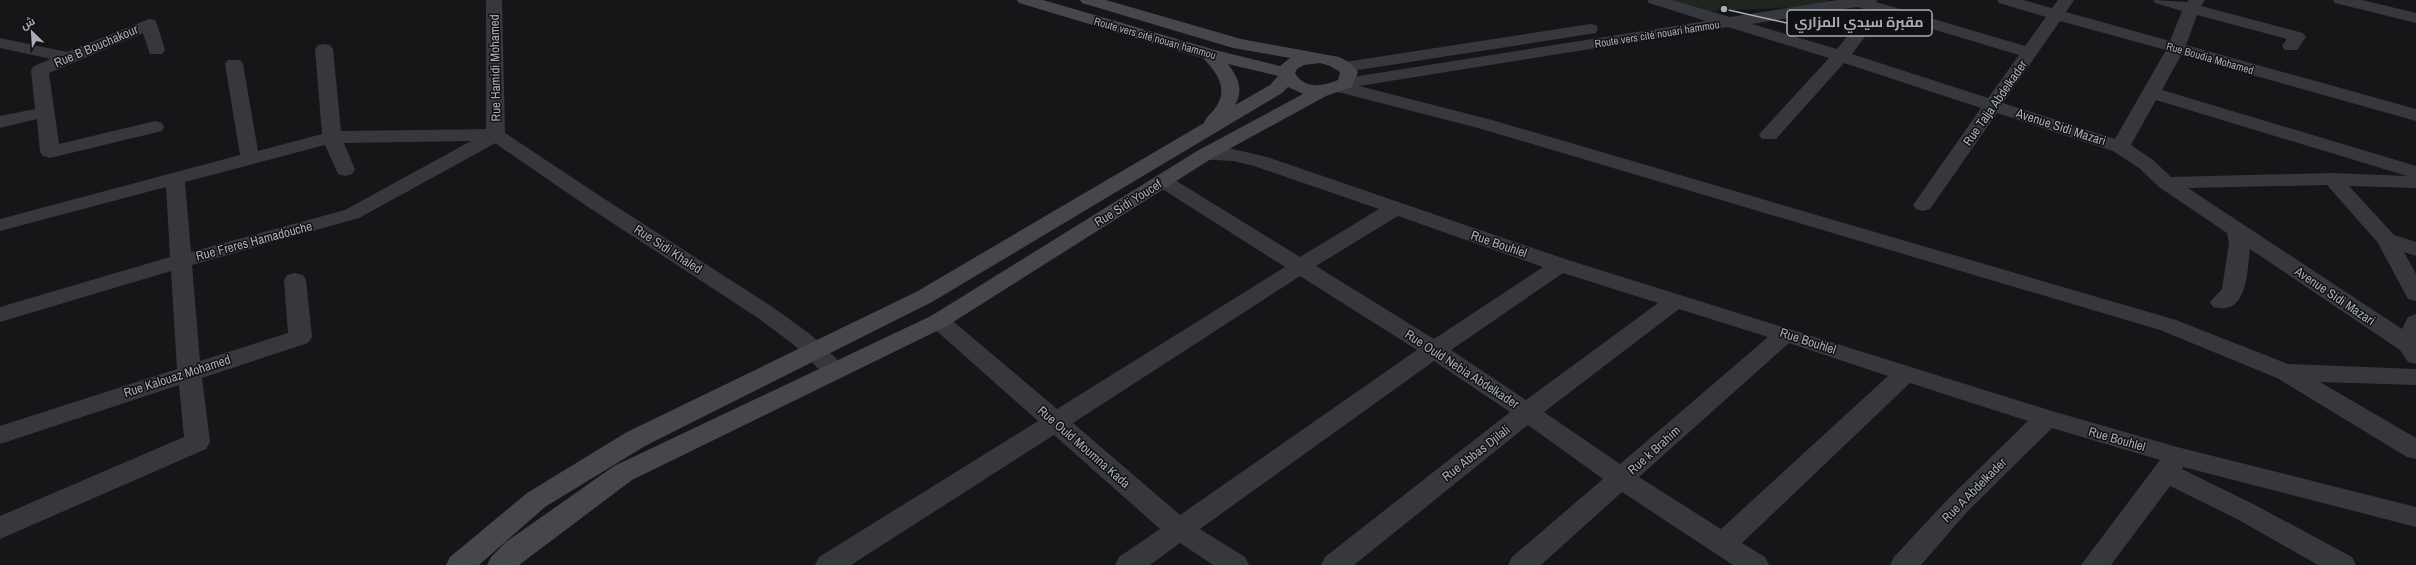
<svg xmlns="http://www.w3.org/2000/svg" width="2416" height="565" font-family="'Archivo Narrow',Cairo,sans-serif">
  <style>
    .green { fill: #1e261f }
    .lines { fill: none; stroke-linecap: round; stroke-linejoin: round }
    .minor { fill: #37383d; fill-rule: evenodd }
    .tertiary { fill: #37383d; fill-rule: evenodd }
    .secondary { fill: #45474d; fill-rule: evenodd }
    .labels { text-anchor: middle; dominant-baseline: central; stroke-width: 3; stroke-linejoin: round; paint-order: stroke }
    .far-street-label { font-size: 11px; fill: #a8adb8; stroke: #111113 }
    .street-label { font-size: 13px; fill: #a8adb8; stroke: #111113 }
    .leader { fill: none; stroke: #a8adb8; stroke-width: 1.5 }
    .callout-dot { fill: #a8adb8; stroke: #111113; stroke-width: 1.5 }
    .callout { fill: #111113; stroke: #a8adb8; stroke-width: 1.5 }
    .callout-label { font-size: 14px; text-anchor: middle; font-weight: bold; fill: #a8adb8 }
  </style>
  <rect width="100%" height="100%" fill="#161618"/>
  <polygon class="green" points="1658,0 1828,0 1836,5 1694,12"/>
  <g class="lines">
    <g class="minor">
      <path d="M1647,0H1672L1730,17L1838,0H1877L1876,2L2025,46L2046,17L1999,3L1997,0H2023L2052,8L2058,0H2074L2066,12L2170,41L2182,11L2155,3L2153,0L2187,2L2189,0H2205L2201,6L2303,33L2306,37L2297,50H2285L2282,46L2287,39L2197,15L2186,45L2416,109V121L2181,55L2162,90L2416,166V188L2349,186L2394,235L2416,242V256L2404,252L2416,274V301L2408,299L2378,243L2327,185L2188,188L2402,329L2408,317L2416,314V364L2408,362L2400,350L2250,249C2247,271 2248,317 2213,307L2210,302L2222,289L2229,243L2227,233L2159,187L2139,168L2113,151L1997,113L1930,209L1923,211L1916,209L1913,205L1981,108L1844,63L1776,139H1762L1759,135L1762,131L1829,58L1728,27L1359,86L1492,120L2176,320L2288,364L2416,369V385L2320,382L2416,438V459L2407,457L2277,378L2160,330L1478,128L1334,91L1331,87L1340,79L1346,78L1706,21L1649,3ZM1857,7L1868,10L1837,49L1752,24ZM1882,14L2019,55L1988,98L1852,54ZM2060,21L2166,50L2115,139L2003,103ZM2156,100L2407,176L2332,173L2171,177L2153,160L2131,145Z"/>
      <polygon points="2333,0 2362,0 2416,13 2416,23 2335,3"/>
      <polygon points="149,19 155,20 157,24 165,50 162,54 150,54 143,33 49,73 59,144 155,121 162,123 164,127 162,131 50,158 43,156 40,152 37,119 0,128 0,116 35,109 31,70 34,66 51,59 0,48 0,38 67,52"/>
      <polygon points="1590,24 1596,25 1598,29 1596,33 1345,72 1339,71 1336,67 1339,63 1345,62"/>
      <path d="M324,44L330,45L333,49L341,131L496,129L503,131L506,135L503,139L359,218L192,265L200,361L288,333L284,280L287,275L295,273L303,275L306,280L312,337L308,343L202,378L210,442L206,449L0,539V516L184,437L179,385L0,444V426L177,369L171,271L0,322V307L170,257L166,187L0,231V219L240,155L225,64L228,60H240L243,64L258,151L322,134L315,49L318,45ZM471,141L345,210L191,252L185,182L325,145L338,174L345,176L352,174L355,170L344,143Z"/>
      <path d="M1204,149H1233L1267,157L1568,260L2052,411L2177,447L2416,507V527L2183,467L2182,469L2255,505L2352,557L2356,565H2318L2237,519L2170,486L2111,565H2081L2160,460L2052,428L1966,513L1921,565H1890L1894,557L1948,499L2028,421L1910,383L1742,543L1765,557L1769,565H1733L1622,492L1541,565H1508L1512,557L1603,479L1528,425L1354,565H1321L1325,557L1510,412L1434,361L1200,529L1245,557L1249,565H1213L1180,543L1150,565H1115L1119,557L1160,529L1054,435L851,565H815L819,557L1038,421L931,326L928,321L931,316L939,313L947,316L1057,409L1285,267L1156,185L1153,181L1156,177L1163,175L1170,177L1300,257L1379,209L1254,166L1233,161L1197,159L1194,155L1197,151ZM1398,216L1543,267L1434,339L1316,266ZM1563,273L1658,303L1526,400L1451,350ZM1300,276L1417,350L1180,515L1073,423ZM1679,309L1768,337L1620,464L1544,412ZM1789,343L1888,376L1721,529L1639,477Z"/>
    </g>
    <polygon class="tertiary" points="486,0 502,0 505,133 600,196 774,308 810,334 842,364 846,370 842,376 834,378 826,376 794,345 758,318 585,205 489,139 486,135"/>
    <path class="secondary" d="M1017,0H1043L1215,50L1280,66L1290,58L1233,48L1082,3L1080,0H1106L1241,39L1339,57L1349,62L1358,72L1352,87L1326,96L1211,159L947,326L632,480L519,565H487L491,557L506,542L614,466L931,316L1197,151L1303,94L1288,87L1282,93L932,302L645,446L545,507L479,565H446L450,557L527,493L627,432L916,292L1204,123C1205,119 1209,115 1213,111C1230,90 1218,74 1203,58L1019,3ZM1320,63L1330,66L1340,72L1338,80C1323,86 1305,90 1295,73L1297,69L1304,65ZM1228,64L1278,76L1270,85L1235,105C1244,90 1238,77 1228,64Z"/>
  </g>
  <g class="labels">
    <g class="far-street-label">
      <text transform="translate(1657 34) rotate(-9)">Route vers cité nouari hammou</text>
      <text transform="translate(1155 38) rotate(16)">Route vers cité nouari hammou</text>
      <text transform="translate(2210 58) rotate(16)">Rue Boudia Mohamed</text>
    </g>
    <g class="street-label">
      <text transform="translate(96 46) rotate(-23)">Rue B Bouchakour</text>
      <text transform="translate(495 68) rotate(-91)">Rue Hamidi Mohamed</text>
      <text transform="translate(1995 103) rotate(-55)">Rue Talja Abdelkader</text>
      <text transform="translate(2061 127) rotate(18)">Avenue Sidi Mazari</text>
      <text transform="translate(1128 203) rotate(-32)">Rue Sidi Youcef</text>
      <text transform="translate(254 241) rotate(-15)">Rue Freres Hamadouche</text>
      <text transform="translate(1499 244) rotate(19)">Rue Bouhlel</text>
      <text transform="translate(668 249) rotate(33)">Rue Sidi Khaled</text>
      <text transform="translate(2335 296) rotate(34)">Avenue Sidi Mazari</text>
      <text transform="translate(1808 341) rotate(18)">Rue Bouhlel</text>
      <text transform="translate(1462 369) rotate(33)">Rue Ould Nebia Abdelkader</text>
      <text transform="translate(177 376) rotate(-18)">Rue Kalouaz Mohamed</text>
      <text transform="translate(2117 439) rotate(16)">Rue Bouhlel</text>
      <text transform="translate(1084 447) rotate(41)">Rue Ould Moumna Kada</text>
      <text transform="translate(1654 450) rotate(-42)">Rue k Brahim</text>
      <text transform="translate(1476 453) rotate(-38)">Rue Abbas Djilali</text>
      <text transform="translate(1974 490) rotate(-45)">Rue A Abdelkader</text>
    </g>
  </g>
  <path class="leader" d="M1724 9L1787 23"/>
  <circle class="callout-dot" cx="1724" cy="9" r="4"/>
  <rect class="callout" x="1787" y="10" width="145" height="26" rx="4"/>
  <g class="callout-label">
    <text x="1859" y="27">مقبرة سيدي المزاري</text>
  </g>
  <g transform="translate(32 32) rotate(335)" stroke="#111113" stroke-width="3" paint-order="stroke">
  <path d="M0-3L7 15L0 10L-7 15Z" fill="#a8adb8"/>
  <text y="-6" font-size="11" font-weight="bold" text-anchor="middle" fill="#a8adb8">ش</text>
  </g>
</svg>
